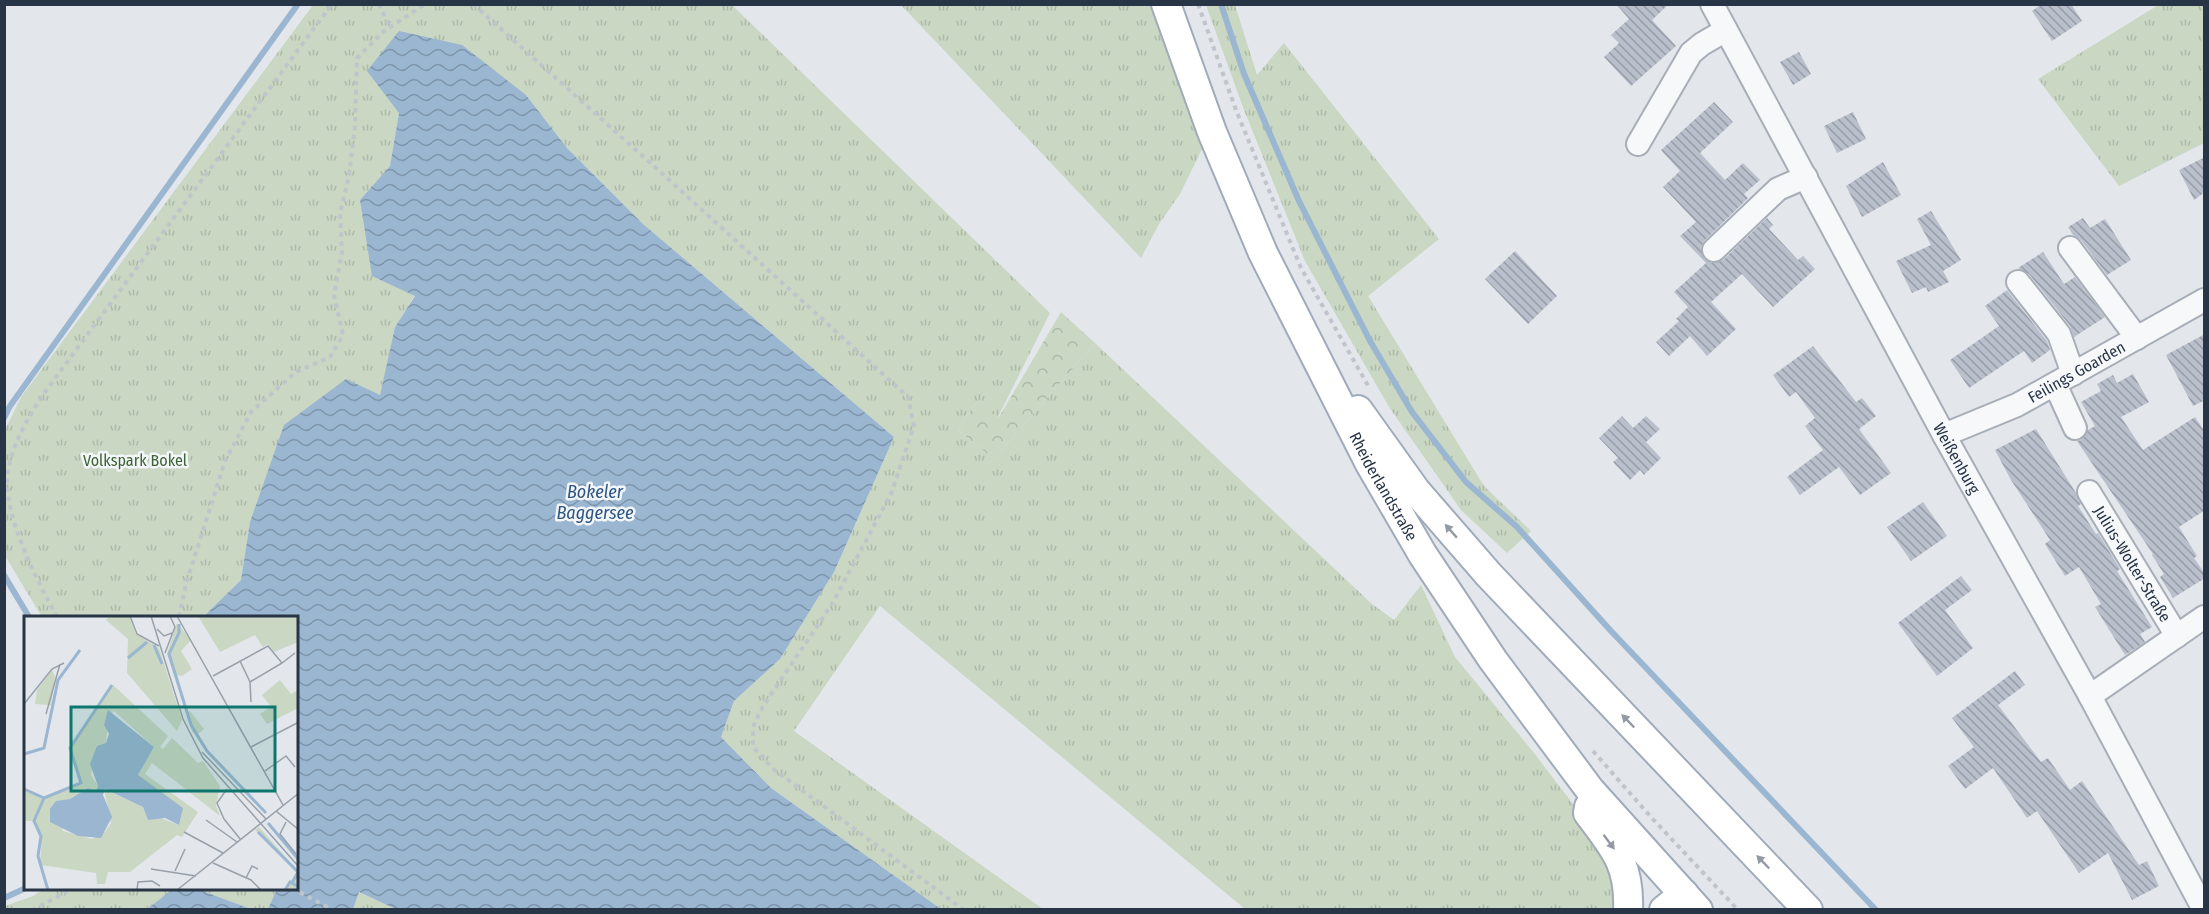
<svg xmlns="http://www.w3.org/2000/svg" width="2209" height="914" font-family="'Fira Sans Condensed',sans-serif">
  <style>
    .grass { fill: url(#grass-tufts) }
    .forest { fill: url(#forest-crowns) }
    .water { fill: url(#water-waves) }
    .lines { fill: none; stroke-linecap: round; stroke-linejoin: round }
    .stream { stroke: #9ab6d0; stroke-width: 6 }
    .building { fill: url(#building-back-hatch) }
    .minor-casing { stroke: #a7aeb7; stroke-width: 26 }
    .major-casing { stroke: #a0abba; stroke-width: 32 }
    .path { stroke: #c0c5cb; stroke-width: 4; stroke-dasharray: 4.5 4.5; stroke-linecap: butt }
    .minor { stroke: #f6f8fa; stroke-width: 22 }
    .major { stroke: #fff; stroke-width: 28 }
    .oneway { fill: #949aa3 }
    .labels { text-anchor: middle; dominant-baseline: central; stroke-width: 5; stroke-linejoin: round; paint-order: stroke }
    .street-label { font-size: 16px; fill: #283547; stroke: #f3f6f9 }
    .park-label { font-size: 16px; fill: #3f6434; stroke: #f3f6f9 }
    .water-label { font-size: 18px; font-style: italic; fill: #2d5580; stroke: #f3f6f9 }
    .inset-river { fill: none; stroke: #9ab6d0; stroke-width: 3 }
    .inset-road { fill: none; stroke: #98a0aa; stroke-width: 1.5 }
    .view { fill: #0f766e; fill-opacity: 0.15; stroke: #0f766e; stroke-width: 3 }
    .inset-edge { fill: none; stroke: #283547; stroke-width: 3 }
  </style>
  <defs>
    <pattern id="grass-tufts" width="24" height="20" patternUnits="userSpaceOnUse" patternTransform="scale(1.5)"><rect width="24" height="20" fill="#c9d7c3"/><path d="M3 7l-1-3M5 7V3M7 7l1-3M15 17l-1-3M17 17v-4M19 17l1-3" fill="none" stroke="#adb9a9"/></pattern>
    <pattern id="forest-crowns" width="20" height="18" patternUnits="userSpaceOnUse" patternTransform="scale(1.5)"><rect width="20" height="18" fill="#c9d7c3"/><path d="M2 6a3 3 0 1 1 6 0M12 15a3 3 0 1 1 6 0" fill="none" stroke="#adb9a9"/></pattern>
    <pattern id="water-waves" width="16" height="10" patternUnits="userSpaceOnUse" patternTransform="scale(1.5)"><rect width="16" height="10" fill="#9ab6d0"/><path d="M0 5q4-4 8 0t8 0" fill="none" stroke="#7e95ab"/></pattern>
    <pattern id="building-back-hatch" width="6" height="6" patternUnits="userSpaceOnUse" patternTransform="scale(1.5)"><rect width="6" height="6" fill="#b9c0cb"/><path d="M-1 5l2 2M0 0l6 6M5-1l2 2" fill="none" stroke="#969da7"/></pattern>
  </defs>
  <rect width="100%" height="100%" fill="#e3e7ec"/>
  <g class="grass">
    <polygon points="2160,4 2204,5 2204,143 2119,186 2038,79"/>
    <polygon points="313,5 732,5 1050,313 998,417 978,399 958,430 994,459 1095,343 1372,604 1394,620 1421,585 1455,657 1534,753 1602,842 1611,859 1617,909 1245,909 880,606 794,731 1043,909 941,909 771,788 721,737 734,701 780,659 834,572 894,437 643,224 567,148 526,95 399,113 390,166 360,200 415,295 395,327 380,396 250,522 241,580 203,617 42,617 5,556 4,432 21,397"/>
    <polygon points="901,5 1151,5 1202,149 1180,194 1159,224 1141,258"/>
    <polygon points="1206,5 1235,5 1257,75 1284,43 1439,239 1368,296 1484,486 1531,531 1507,553 1461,510 1389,407 1305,261 1244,110"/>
    <polygon points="44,889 44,888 173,889 147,909 5,909 5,906 33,896"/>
    <polygon points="197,889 277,889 268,910 251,909"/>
    <polygon points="358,892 398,909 353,910"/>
  </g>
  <polygon class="forest" points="1061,312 1095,343 994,459 958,430 978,399 999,417"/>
  <g class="water">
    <polygon points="399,31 462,45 526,95 567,148 643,224 894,437 834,572 780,659 734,701 721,737 771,788 941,909 398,910 359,892 353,909 268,909 277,889 297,888 297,617 203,617 241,580 250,522 284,425 346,379 380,395 395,327 415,296 372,276 360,200 390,166 399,113 367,71"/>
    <polygon points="173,889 197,889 251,909 147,909"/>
  </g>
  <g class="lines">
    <g class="stream">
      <polyline points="1221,4 1244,74 1299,201 1370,341 1412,412 1466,482 1516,526 1611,631 1876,910"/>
      <polyline points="4,418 10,406 298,4"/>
      <polyline points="4,575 29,617"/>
      <polyline points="4,898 26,888"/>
    </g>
  </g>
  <g class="building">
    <polygon points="1616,4 1669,4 1652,20 1676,46 1631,86 1604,57 1619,43 1611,35 1629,19"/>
    <polygon points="2042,4 2071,4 2082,21 2052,41 2032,11"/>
    <polygon points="1799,52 1811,74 1793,85 1780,62"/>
    <polygon points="1714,102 1733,122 1700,153 1725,180 1743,163 1760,180 1744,194 1748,198 1704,241 1701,247 1704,259 1711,263 1723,260 1767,218 1773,225 1769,229 1798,260 1803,256 1815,269 1773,307 1742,274 1711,302 1736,329 1707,356 1690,336 1669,356 1656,342 1679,321 1676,319 1688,307 1674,292 1706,263 1680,236 1696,222 1663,187 1680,171 1661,150"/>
    <polygon points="1853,112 1866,139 1837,153 1824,126"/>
    <polygon points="2205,157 2205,192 2194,200 2179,170"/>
    <polygon points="1883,162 1901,195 1862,217 1846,186"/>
    <polygon points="1931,211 1961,260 1943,271 1949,282 1928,292 1926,287 1912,293 1896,261 1931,245 1917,219"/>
    <polygon points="2083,218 2090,228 2105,219 2131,260 2107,275 2081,240 2073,235 2068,227"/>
    <polygon points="1515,251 1557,296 1528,324 1485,279"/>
    <polygon points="2043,252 2064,284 2075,277 2105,317 2074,337 2070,326 2029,274 2018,268"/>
    <polygon points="2007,290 2047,341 2050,350 2032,363 2024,351 1969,388 1950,360 1999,326 1985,306"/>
    <polygon points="2205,334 2205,400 2193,406 2166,355"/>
    <polygon points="1813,346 1856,402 1862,398 1876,416 1859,429 1891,473 1860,495 1839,467 1800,495 1787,477 1823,450 1805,426 1815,418 1796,392 1789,397 1773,375"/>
    <polygon points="2133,374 2149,402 2121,417 2143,450 2195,417 2205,432 2205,510 2179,527 2197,556 2194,558 2205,574 2205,578 2173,598 2160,577 2164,574 2152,555 2153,554 2077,441 2081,440 2088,430 2095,426 2081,402 2101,391 2097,384 2113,375 2117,383"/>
    <polygon points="1622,416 1633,428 1646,416 1660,429 1646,442 1661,458 1644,475 1640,470 1630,480 1613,462 1618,458 1599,438"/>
    <polygon points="2036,429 2076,493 2081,504 2078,506 2096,534 2098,533 2120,569 2117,571 2152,627 2140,634 2145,642 2125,655 2095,607 2101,604 2079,567 2065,576 2045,544 2050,540 2011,480 1995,450"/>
    <polygon points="1923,502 1947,536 1911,561 1887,527"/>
    <polygon points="1961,576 1972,590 1945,610 1973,648 1937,676 1898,623"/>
    <polygon points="2015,671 2025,685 1998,705 2041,762 2048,758 2070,790 2082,781 2139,865 2147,861 2159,886 2132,900 2108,853 2079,873 2037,811 2027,818 1993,768 1965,789 1948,766 1974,747 1952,718"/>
  </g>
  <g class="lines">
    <g class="minor-casing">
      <g id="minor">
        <path id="s1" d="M1712,4L1944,435L2090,696L2204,910"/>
        <polyline points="1638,144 1691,53 1702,44 1726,30"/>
        <polyline points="2070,248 2137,338"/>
        <polyline points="1714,250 1778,189 1806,177"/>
        <polyline points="2018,282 2059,334 2073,374"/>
        <polyline points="2055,384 2075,428"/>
        <path id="s2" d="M1944,435L2017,405L2204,300"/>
        <path id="s3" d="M2089,492L2177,636"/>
        <polyline points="2090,696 2204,617"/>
      </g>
    </g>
    <g class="major-casing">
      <g id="major">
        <path id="s4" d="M1166,4L1212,132L1263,253L1370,464L1423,555L1493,660L1590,790L1698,910"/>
        <polyline points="1358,410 1416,491 1489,575 1808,910"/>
        <path d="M1589,807L1588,813C1614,848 1630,864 1628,910"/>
        <polyline points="1664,910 1684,894"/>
      </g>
    </g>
    <g class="path">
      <polyline points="379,4 390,28"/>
      <polyline points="473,4 646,159 908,397 914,426 891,494 832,604 762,708 753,727 753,747 772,768 964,910"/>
      <polyline points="1198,4 1236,110 1301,268 1370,389"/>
      <path d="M57,617C37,580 1,512 8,471C13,442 29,416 45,392L332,4"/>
      <polyline points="179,617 186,584 225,461 251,412 296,372 330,357 343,335 334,295 342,252 340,213 349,176 355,126 357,58 383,32 425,4"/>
      <polyline points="1593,751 1650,816 1738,910"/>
      <polyline points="292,888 333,910"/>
      <polyline points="32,910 74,888"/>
    </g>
    <use href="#minor" class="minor"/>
    <use href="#major" class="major"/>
  </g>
  <defs><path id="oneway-solid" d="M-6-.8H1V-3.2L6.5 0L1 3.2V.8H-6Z" transform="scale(1.5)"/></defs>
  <g class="oneway">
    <use href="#oneway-solid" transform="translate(1451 531) rotate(-131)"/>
    <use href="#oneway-solid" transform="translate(1628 721) rotate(-134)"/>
    <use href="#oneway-solid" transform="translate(1609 842) rotate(53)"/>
    <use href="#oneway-solid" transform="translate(1763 862) rotate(-134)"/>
  </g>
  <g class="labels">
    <g class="street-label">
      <text stroke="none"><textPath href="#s2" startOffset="147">Feilings Goarden</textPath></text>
      <text stroke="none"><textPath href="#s1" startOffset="516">Weißenburg</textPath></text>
      <text stroke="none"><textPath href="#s4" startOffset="530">Rheiderlandstraße</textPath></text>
      <text stroke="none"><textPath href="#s3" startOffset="84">Julius-Wolter-Straße</textPath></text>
    </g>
    <g class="park-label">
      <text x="135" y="460">Volkspark Bokel</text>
    </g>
    <g class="water-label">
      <text x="595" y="492">Bokeler<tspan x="595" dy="21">Baggersee</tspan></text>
    </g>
  </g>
  <g transform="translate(24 616)">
    <rect width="274" height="274" fill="#e3e7ec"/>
    <path d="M85,0H105L112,18L135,32L158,104L153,115L103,57L104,23L82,4ZM174,0H274V26L250,36L244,28L239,31L231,19L196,36ZM153,7L167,24L157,35L168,53L158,60L152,59L163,97L166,95L180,113L174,118L187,142L168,115L143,38ZM28,54L31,61L27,89L11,88L13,74ZM256,64L267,78L274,74V92L243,108L236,98L247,91L238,79ZM89,69L144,120L136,131L139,133L148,122L174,147L179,145L196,170L192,190L196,200L128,147L121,158L174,196L158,221L153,219L106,256H84L81,268H73L72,257L16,249L18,218L10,204L20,183L58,168L47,131ZM90,95L130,131L114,159L157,200L155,209L134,201L124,204L119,191L80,173L87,207L81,216L68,223L39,215L32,185L46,183L64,172L72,175L74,170L67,159L70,139L82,127L84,101ZM0,174L19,182L9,205H0ZM235,211L274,255V274H260L273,257L231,214Z" fill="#c9d7c3" fill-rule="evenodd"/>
    <path d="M84,94L130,131L114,159L159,192L155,209L141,202L124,204L119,191L81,173L79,179L88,201L77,222L54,220L26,206V193L32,185L46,183L64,172L72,175L74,170L66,148L73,130L82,127L85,118L80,109Z" fill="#9ab6d0"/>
    <path class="inset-river" d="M155,8V17L145,38L167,109L183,135L242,197M130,29L138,48M104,42L123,26M0,138L20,132L34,64L56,34M0,173L20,182L10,205L17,220L14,240L24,274M20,182L57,167L46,132L88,69M244,207L275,244M234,216L274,256L268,267M261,274L266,266L275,271"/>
    <path class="inset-road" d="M106,0L113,18L135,30M127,0L159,103L179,142L275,251M153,0L259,189M133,13L140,20L148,17M141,37L151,11L146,0M216,45L226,66L227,86M189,60L244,30L258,47L271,37M226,66L258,47M0,88L28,53L40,47M22,98L36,48M227,131L275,106M178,136L242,203M241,155L262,140L271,151M252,195L275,214M200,203L217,224M200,203L193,187L203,173M182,204L213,226M262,206L256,218L272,238M160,216L199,237M189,247L227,264L237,274M127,253L172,260M151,255L161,233M222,262L228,250L234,253M113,274L114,266L128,265L136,270M153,274L275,177"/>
    <path class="view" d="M47,91H251V175H47Z"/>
    <rect width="274" height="274" class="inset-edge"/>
  </g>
  <rect width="2209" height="914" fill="none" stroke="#283547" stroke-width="12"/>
</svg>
